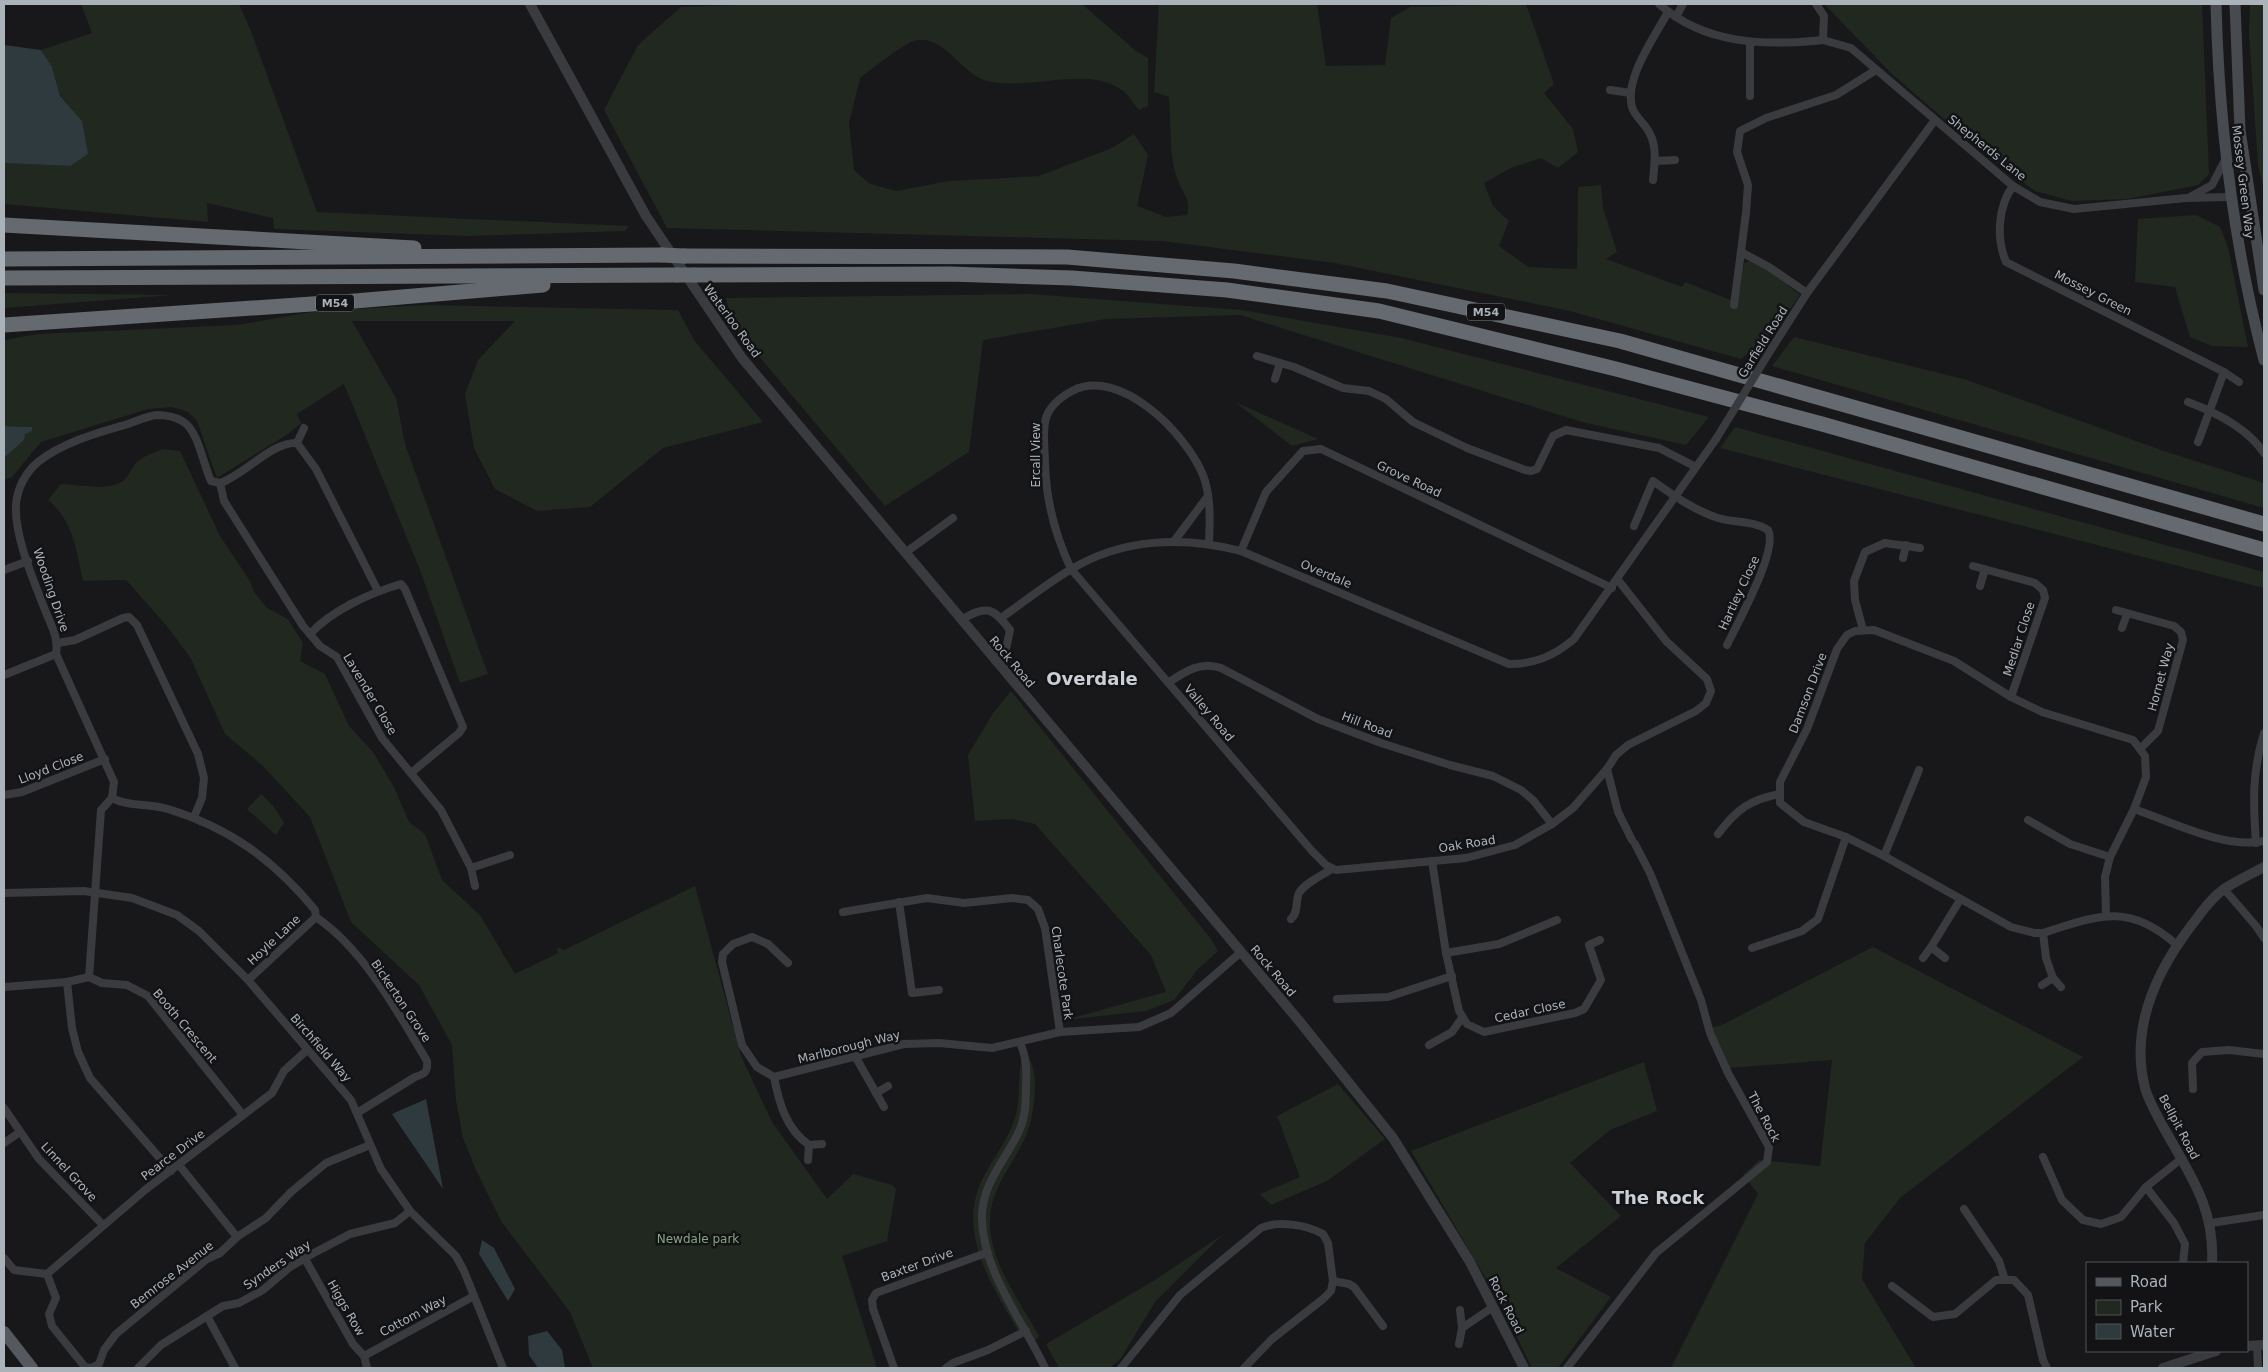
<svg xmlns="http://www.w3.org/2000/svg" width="2268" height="1372" font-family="'DejaVu Sans',sans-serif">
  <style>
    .green { fill: #202820 }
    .water { fill: #2e3a3e }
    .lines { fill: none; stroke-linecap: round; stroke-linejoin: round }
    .minor { stroke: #393b3f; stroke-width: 8 }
    .tertiary { stroke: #393b3f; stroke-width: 10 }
    .secondary { stroke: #474a4f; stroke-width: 11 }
    .primary { stroke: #55585e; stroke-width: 12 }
    .motorway { stroke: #656a70; stroke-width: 15 }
    .minor-bridge { stroke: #393b3f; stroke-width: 8 }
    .motorway-bridge { stroke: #656a70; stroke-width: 15 }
    .labels { text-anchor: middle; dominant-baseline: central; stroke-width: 5; stroke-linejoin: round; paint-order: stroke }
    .shield { fill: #131315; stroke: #7d8288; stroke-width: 1 }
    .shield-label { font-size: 11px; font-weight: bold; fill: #aab2ba }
    .street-label { font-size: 12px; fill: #aab2ba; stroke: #131315 }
    .park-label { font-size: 12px; fill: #85a481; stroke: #131315 }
    .district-label { font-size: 18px; font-weight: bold; fill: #cbd0d6; stroke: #131315 }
  </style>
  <rect width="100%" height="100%" fill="#18181a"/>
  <g class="green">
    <polygon points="81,4 239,4 251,31 317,212 629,226 625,231 469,236 274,229 273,218 207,203 208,222 4,204 4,163 70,166 82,121 60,96 52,67 41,50 92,33"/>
    <path d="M766,4H1082L1136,51L1148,58V106L1139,110C1134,105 1128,94 1122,90C1085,64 1026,93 984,80C959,71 946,37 917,40C905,42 872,69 860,78L849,122L854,170L870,184L897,191L948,181L1039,176L1112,148L1134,134L1148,155L1137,206L1166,217L1187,215C1191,198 1182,193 1177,178C1169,157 1171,120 1169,97L1154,92L1159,4H1317L1326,66L1385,65L1391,18L1410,7L1526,4L1554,84L1544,93L1573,129L1578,152L1558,168L1541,158L1511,168L1484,183L1493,206L1509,221L1499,246L1528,267L1577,269L1578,187L1601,185L1603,208L1617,252L1606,259L1682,287L1685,282L1738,303L1744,263L1750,261L1771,272L1800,295L1774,332L1741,359L1570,311L1335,263L1162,241L667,228L604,110L638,45L681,7Z"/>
    <polygon points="1824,4 2202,4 2209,174 2198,185 2128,199 2072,201 2035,191 1974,145 1893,75"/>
    <polygon points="2250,4 2264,4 2264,189 2258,165 2249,33"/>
    <polygon points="2196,215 2220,227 2228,247 2248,347 2212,346 2190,337 2175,287 2135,282 2138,219"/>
    <polygon points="4,293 173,295 4,308"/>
    <polygon points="1029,294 1242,310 1401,338 1709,417 1686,445 1582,422 1240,315 1106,319 983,340 969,452 885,506 732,324 726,298"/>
    <polygon points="426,305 678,310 694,340 763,422 663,448 590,507 537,511 495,489 474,448 465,394 478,360 515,321 352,321 396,398 405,444 488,674 460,683 420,570 344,384 297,414 301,423 288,434 217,478 197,421 188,412 172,407 148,409 41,442 12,477 4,480 4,458 32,427 4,426 4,340 37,334 237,325 317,311"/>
    <polygon points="1794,337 1967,380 2161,450 2264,483 2264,508 1772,366"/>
    <polygon points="1235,402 1318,439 1292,446"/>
    <polygon points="1735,427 2264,572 2264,588 1720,448"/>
    <path d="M162,449L180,451L220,536L250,581L254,592L267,608L288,619L303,643L300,661L325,674L349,726L373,752L394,787L409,822L425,834L442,880L480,915L515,974L558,953L557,947L564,950L695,886L741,1056L772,1122L827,1199L853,1174L892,1185L896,1189L887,1241L842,1256L877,1368H593L570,1312L501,1221L476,1170L463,1138L456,1100L452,1045L419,985L351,922L310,817L263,766L225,734L190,657L166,625L126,580L83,581C76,550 73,520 48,500L61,484C79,484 107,492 123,481C129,476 132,467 137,462C143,456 154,453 162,449Z"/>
    <polygon points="1011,691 1211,939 1218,951 1198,969 1174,1000 1146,1011 1065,1020 1166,992 1151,955 1035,824 1012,819 975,821 968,755 993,713"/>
    <polygon points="261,794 274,807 284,823 276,835 247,809"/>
    <polygon points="1873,947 2083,1057 1900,1198 1865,1243 1862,1279 1916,1368 1671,1368 1758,1194 1743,1175 1759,1160 1820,1166 1832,1060 1728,1068 1711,1028 1722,1025"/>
    <path d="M1024,1050C1034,1064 1035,1072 1035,1089C1034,1106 1032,1122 1025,1138C1011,1168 989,1190 990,1225C991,1264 1021,1303 1039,1336L1033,1343L1026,1331L1020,1334C994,1289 957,1235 981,1182C991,1160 1008,1141 1015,1118C1022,1096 1016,1072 1024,1050Z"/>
    <polygon points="1644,1062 1657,1111 1610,1130 1570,1163 1621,1216 1556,1268 1611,1297 1558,1368 1532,1368 1499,1301 1411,1151"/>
    <polygon points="1338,1084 1385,1139 1327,1181 1271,1205 1260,1194 1300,1177 1277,1116"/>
    <polygon points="1222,1235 1155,1302 1121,1358 1110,1368 1059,1368 1046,1344 1155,1280"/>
  </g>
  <g class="water">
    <polygon points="4,45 41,50 52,67 60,96 82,121 88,154 70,166 4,163"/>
    <polygon points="4,426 32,427 32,431 25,434 24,440 4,458"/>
    <polygon points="426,1099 443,1189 392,1114"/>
    <polygon points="482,1240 494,1248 515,1289 508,1301 479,1254"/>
    <polygon points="547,1331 562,1350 565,1368 538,1368 529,1355 528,1336"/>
  </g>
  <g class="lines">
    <g class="minor">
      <path d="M1659,4C1705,45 1766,46 1823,40"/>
      <polyline points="1816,4 1824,16 1823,40 1851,48 2013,186 2040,202 2074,209 2186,198 2230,197"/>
      <polyline points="1676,17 1683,4"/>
      <polyline points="1610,90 1631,93"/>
      <polyline points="1750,96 1750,43"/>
      <polyline points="1655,161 1675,160"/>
      <path d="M1653,180C1655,161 1658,142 1645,126C1640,120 1634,114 1632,107C1624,79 1655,36 1668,12"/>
      <path d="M2013,186C1998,206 1996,238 2006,262L2224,372L2239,382"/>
      <polyline points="2190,197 2212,185 2225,160"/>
      <polyline points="1741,252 1769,267 1807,293"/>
      <polyline points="1734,305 1746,213 1748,185 1737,152 1740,131 1766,118 1836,95 1876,70"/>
      <polyline points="1772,348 1807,293 1935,120"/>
      <polyline points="1257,356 1294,367 1343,388 1369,391 1386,399 1413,422 1467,448 1525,470 1531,471 1537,469 1553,436 1566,430 1659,448 1696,467"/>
      <polyline points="1275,379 1280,363"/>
      <path d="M2188,402C2215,412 2248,429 2264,453"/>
      <polyline points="2198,442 2224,372"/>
      <polyline points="297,443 304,428"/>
      <polyline points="220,483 224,501 303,626 320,646 337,657 382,738 441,810 471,868 475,886"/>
      <path d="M220,483C244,475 273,441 297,443L316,469L378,591"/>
      <path d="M1634,526L1653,481C1674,496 1694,510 1718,518C1734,523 1753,520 1768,530C1779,549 1737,624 1727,645"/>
      <polyline points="1175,540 1208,496"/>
      <path d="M1209,543C1210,520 1211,496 1203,475C1186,433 1119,366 1072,391C1061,397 1050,405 1046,418C1042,432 1045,449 1045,463C1046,501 1055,535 1071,569L1312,851L1326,865L1336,870L1466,858L1515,845L1552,824L1573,808L1607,769L1616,755L1628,745L1696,711L1706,703L1711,691L1707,679L1666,641L1618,580"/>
      <polyline points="1241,551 1266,492 1303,451 1321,449 1612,588"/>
      <polyline points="905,553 953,518"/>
      <polyline points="1903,558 1906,545"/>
      <polyline points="1973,566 2035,583 2043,590 2045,598 2011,697"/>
      <polyline points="4,570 28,561"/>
      <polyline points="1980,586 1985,569"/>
      <polyline points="2116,610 2174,626 2181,632 2183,640 2158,731 2140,749"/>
      <path d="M1001,618C1024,602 1046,584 1070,570C1122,538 1183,536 1241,551L1509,664C1535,664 1554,656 1574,639L1716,439"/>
      <path d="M961,620C986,605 993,607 1010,630L1006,649L995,661"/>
      <polyline points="2122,628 2127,614"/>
      <polyline points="1863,630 1855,600 1854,581 1865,552 1885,543 1920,548"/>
      <path d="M310,634C332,610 370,593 401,584L405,589L463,727L459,733L411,773"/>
      <polyline points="58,643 75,640 123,618 129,617 137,625 198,754 204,778 202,798 194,817"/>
      <polyline points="4,675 56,654"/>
      <path d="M1169,682C1186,671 1201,661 1221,668L1318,719L1381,743L1450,765L1493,776L1521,790L1533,800L1552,824"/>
      <polyline points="1607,769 1618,812 1632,840"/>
      <polyline points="4,795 22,792 105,759"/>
      <path d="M112,798C128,807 149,803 168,809C230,828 274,860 315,910L316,917C365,951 397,1011 427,1061C428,1072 425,1074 415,1077L357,1113"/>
      <path d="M2134,809C2172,822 2224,849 2264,841"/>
      <polyline points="2028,820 2070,844 2110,857"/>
      <path d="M1718,834C1737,809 1749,800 1780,794"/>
      <path d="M2256,843C2253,802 2252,772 2264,733"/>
      <polyline points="1884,856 1919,770"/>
      <polyline points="1432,861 1446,953 1459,1011 1467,1024 1484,1032 1575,1013 1584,1009 1601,980 1589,945 1600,940"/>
      <polyline points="471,868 510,855"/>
      <polyline points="2224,889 2256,926 2264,938"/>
      <polyline points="4,893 84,891 132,898 177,915 199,931 248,980 351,1100 381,1169 410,1211 456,1256 464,1271 503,1368"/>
      <polyline points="899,902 912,993 939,990"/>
      <polyline points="843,912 927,898 964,903 1012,898 1028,900 1038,909 1045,928 1060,1032"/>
      <path d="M2106,915L2105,877L2110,857L2134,809L2146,777L2145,756L2140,749L2133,740L2042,712L2011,697L1954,661L1874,630L1855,631L1847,635L1837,649L1807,729L1780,782V803L1804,822L1846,837L1884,856L2011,927L2034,933H2043C2098,915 2129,902 2177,945"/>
      <path d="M1291,919C1299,912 1295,902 1299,893C1305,883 1322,875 1332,869"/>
      <polyline points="2043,933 2046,958 2053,978"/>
      <polyline points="1931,947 1960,900"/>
      <polyline points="1752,948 1802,931 1818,919 1846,837"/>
      <polyline points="1446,953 1499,944 1557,920"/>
      <polyline points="1923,958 1931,947 1945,958"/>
      <polyline points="788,963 768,944 752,937 733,944 723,954 722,962 742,1045 757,1067 774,1077 904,1044 939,1043 992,1048 1060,1032 1139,1027 1171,1013 1241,952"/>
      <path d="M89,977L101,810L112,798L114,782L56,654C59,638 51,625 45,610C34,581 14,536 16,505C17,489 25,473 38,462C63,442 97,433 128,424C137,421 147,416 157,415C165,415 175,417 182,421C198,429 203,464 211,481L220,483"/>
      <polyline points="248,980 316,917"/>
      <polyline points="67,982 72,1028 78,1052 90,1078 171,1171"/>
      <polyline points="2042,985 2053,978 2061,987"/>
      <polyline points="4,987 67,982 89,977 102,983 127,985 148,996 243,1115"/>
      <polyline points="1337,999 1388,997 1452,976"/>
      <path d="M1020,1043C1026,1055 1027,1070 1026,1084C1026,1099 1026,1114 1020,1129C1007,1159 981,1183 982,1219C983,1272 1023,1321 1045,1368"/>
      <polyline points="1429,1045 1452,1032 1462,1018"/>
      <polyline points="855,1056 884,1107"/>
      <path d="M774,1077C779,1103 786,1129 809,1145"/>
      <polyline points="2193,1089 2192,1063 2202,1052 2229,1050 2264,1054"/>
      <polyline points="876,1093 888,1086"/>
      <polyline points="4,1108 39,1159 103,1225"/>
      <polyline points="4,1143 20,1132"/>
      <polyline points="2043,1157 2062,1200 2083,1220 2101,1224 2121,1217 2146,1187 2181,1159"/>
      <polyline points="808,1160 809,1145 822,1144"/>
      <polyline points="179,1165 237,1237"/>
      <polyline points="2146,1187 2174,1223 2185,1244 2183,1263"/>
      <polyline points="1964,1209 1999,1261 2005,1280"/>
      <polyline points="2211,1223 2264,1215"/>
      <polyline points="4,1258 14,1270 47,1274"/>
      <polyline points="305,1259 353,1344 364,1356 367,1368"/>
      <polyline points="47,1274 56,1298 49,1314 52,1326 85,1367 92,1368 99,1364 104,1350 116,1334 207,1259 220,1253 237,1237 266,1218 291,1192 326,1163 370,1145"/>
      <polyline points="47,1274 145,1190 272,1093 284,1071 307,1050"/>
      <polyline points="1333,1281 1349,1284 1354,1287 1383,1326"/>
      <polyline points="1892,1286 1933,1317 1955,1314 1996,1280 2014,1280 2028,1295 2043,1360 2047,1368"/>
      <polyline points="207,1316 235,1368"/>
      <polyline points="1462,1328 1493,1307"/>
      <polyline points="1459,1344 1462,1328 1460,1310"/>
      <polyline points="2257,1345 2258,1368"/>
      <polyline points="364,1356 474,1296"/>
      <polyline points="138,1368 161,1345 223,1306 239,1303 263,1290 290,1267 312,1254 350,1234 395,1223 410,1211"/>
      <polyline points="894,1368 873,1309 872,1300 876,1293 986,1253"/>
      <polyline points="946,1368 953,1363 988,1350 1026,1331"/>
      <path d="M1121,1368L1180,1295L1261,1228C1278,1220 1307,1225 1323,1234L1328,1243L1333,1281L1331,1291L1323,1299L1272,1339L1244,1368"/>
      <polyline points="1567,1368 1656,1253 1767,1162 1769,1147 1728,1073 1710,1033 1701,1000 1650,873 1635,844"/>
    </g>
    <g class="tertiary">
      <polyline points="530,4 646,216 742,358 1300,1022 1393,1138 1470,1262 1524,1368"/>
      <path d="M2212,1263C2215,1208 2190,1175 2165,1130C2158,1117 2149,1102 2145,1088C2130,1029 2156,972 2191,926C2201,913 2210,899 2224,889C2236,881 2251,874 2264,867"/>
      <polyline points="2247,1346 2264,1345"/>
      <polyline points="2163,1368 2216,1351"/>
    </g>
    <g class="secondary">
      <path d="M2216,4C2219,125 2233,243 2264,360"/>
      <polyline points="2235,4 2240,130 2264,290"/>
    </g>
    <polyline class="primary" points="4,1332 32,1368"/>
    <g class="motorway">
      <polyline points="4,225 414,248"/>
      <polyline points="684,256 1067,257 1234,271 1387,291 1620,341 2264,524"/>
      <polyline points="4,259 662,255"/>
      <polyline points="694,275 950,274 1072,278 1227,290 1379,311 1616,369 1822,424 2264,550"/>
      <polyline points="4,278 677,275"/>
      <polyline points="4,325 355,301 543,285"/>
    </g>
    <polyline class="minor-bridge" points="1716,439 1772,348"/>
    <g class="motorway-bridge">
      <polyline points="662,255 684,256"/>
      <polyline points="677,275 694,275"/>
    </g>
  </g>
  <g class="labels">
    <g class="shield">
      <rect x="316" y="294.5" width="38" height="17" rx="4"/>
      <rect x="1467" y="303.5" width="38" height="17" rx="4"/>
    </g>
    <g class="shield-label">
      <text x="335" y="303">M54</text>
      <text x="1486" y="312">M54</text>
    </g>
    <g class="street-label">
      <text transform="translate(1987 148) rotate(39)">Shepherds Lane</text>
      <text transform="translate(2243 182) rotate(83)">Mossey Green Way</text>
      <text transform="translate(2093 293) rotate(27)">Mossey Green</text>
      <text transform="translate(732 321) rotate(54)">Waterloo Road</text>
      <text transform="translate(1763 342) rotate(-58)">Garfield Road</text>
      <text transform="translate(1036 455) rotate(-90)">Ercall View</text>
      <text transform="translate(1409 479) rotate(25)">Grove Road</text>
      <text transform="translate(1326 574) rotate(23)">Overdale</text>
      <text transform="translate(51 590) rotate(71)">Wooding Drive</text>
      <text transform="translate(1739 593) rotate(-65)">Hartley Close</text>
      <text transform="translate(2019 639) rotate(-72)">Medlar Close</text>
      <text transform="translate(1012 662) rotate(50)">Rock Road</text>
      <text transform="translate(2161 677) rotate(-75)">Hornet Way</text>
      <text transform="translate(1808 693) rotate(-69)">Damson Drive</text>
      <text transform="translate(370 694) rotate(59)">Lavender Close</text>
      <text transform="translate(1209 713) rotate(50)">Valley Road</text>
      <text transform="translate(1367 725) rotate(21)">Hill Road</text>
      <text transform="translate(51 768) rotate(-21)">Lloyd Close</text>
      <text transform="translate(1467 844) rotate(-9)">Oak Road</text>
      <text transform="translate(274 940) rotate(-43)">Hoyle Lane</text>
      <text transform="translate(1273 971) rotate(50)">Rock Road</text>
      <text transform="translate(1062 973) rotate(82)">Charlecote Park</text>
      <text transform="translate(401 1001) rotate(56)">Bickerton Grove</text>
      <text transform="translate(1530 1011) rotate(-12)">Cedar Close</text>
      <text transform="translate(185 1026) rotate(50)">Booth Crescent</text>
      <text transform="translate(849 1047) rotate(-14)">Marlborough Way</text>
      <text transform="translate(321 1048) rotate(49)">Birchfield Way</text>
      <text transform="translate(1764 1117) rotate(62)">The Rock</text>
      <text transform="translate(2179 1127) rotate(62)">Bellpit Road</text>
      <text transform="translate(173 1155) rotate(-37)">Pearce Drive</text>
      <text transform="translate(69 1172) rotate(47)">Linnel Grove</text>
      <text transform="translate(277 1265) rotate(-34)">Synders Way</text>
      <text transform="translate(917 1265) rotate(-20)">Baxter Drive</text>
      <text transform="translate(172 1275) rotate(-38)">Bemrose Avenue</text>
      <text transform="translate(1506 1305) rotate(63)">Rock Road</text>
      <text transform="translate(346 1308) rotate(60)">Higgs Row</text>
      <text transform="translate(413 1316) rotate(-28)">Cottom Way</text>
    </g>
    <g class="park-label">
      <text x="698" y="1239">Newdale park</text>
    </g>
    <g class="district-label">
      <text x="1092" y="678">Overdale</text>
      <text x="1658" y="1197">The Rock</text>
    </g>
  </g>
  <rect width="2268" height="1372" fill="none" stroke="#aab2ba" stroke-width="10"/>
  <rect x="2086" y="1262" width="162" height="90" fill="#131315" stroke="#4f5357"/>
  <rect x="2096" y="1278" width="25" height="8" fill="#55585e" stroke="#4f5357"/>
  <text x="2130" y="1287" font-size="15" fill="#aab2ba">Road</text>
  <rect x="2096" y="1300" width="25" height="15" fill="#202820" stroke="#4f5357"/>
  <text x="2130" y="1312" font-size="15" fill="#aab2ba">Park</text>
  <rect x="2096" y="1324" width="25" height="15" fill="#2e3a3e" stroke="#4f5357"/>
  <text x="2130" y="1337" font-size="15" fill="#aab2ba">Water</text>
</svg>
